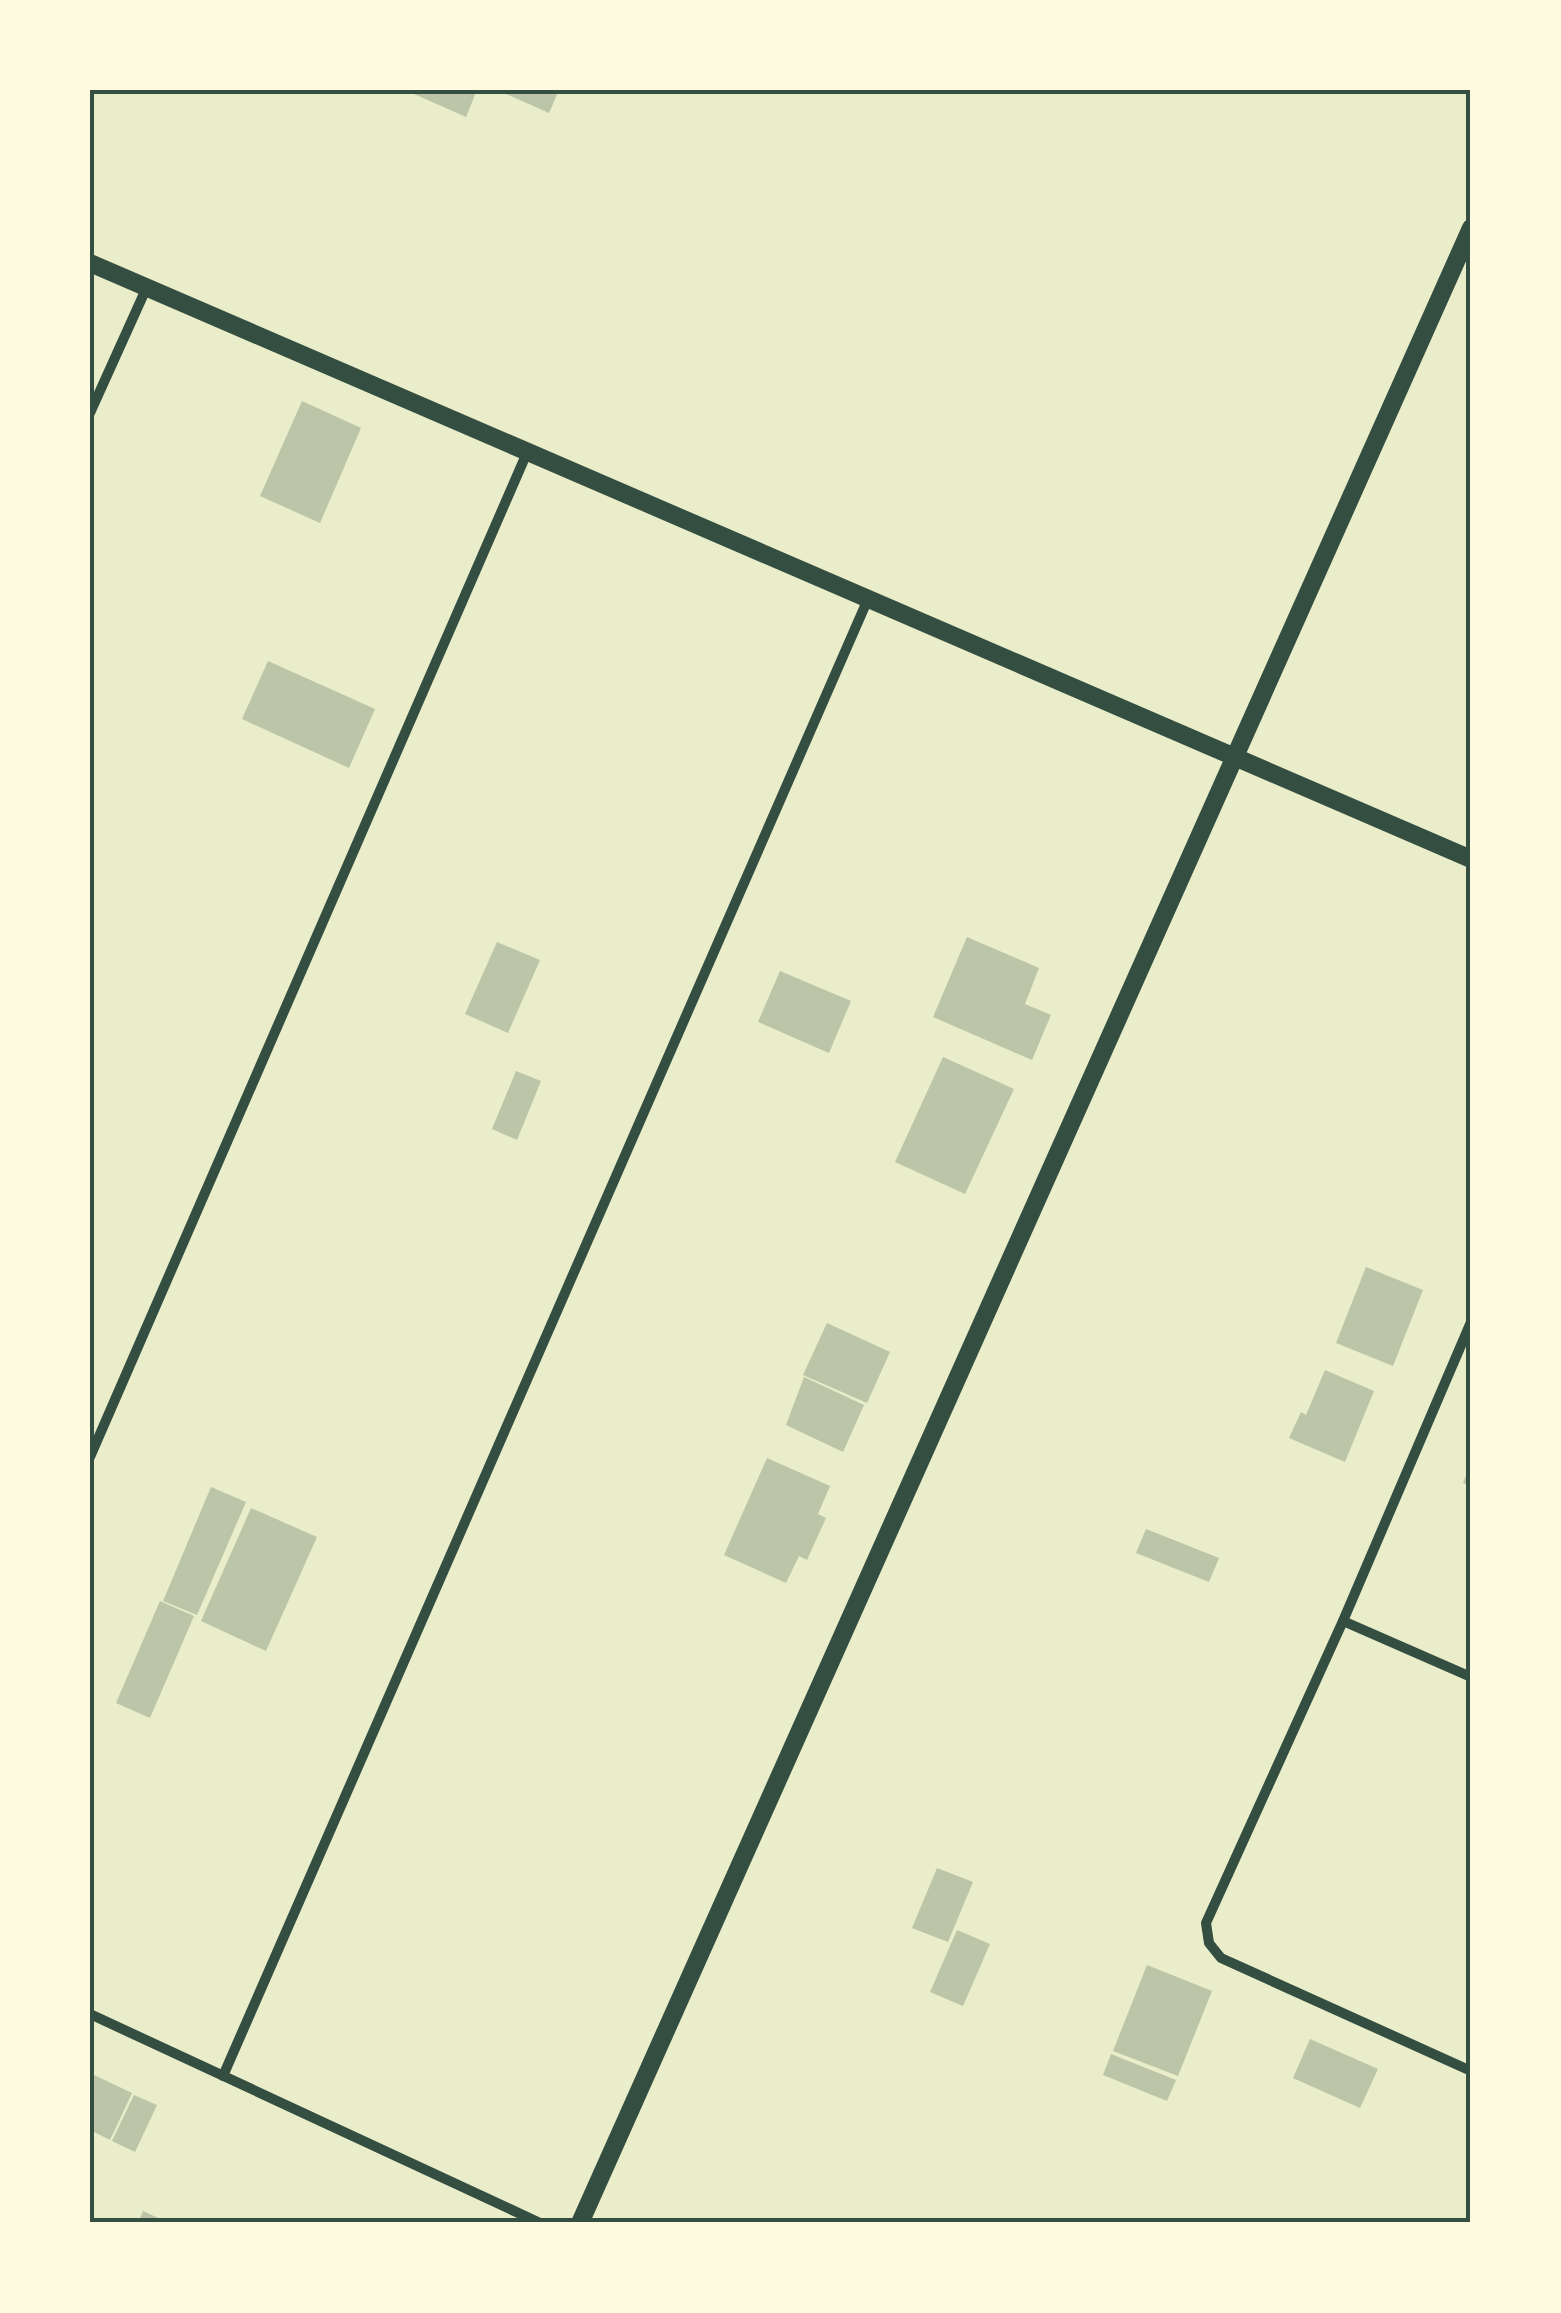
<svg xmlns="http://www.w3.org/2000/svg" width="1561" height="2313" font-family="Spectral,serif">
  <style>
    .building { fill: #bcc5a7 }
    .lines { fill: none; stroke-linecap: round; stroke-linejoin: round }
    .minor { stroke: #344e41; stroke-width: 10 }
    .tertiary { stroke: #344e41; stroke-width: 18 }
    .neatline { fill: none; stroke: #344e41; stroke-width: 4 }
  </style>
  <rect width="100%" height="100%" fill="#e9edc9"/>
  <g class="building">
    <polygon points="405,90 477,90 466,117"/>
    <polygon points="497,90 559,90 549,113"/>
    <polygon points="302,401 361,428 320,523 260,496"/>
    <polygon points="268,661 375,709 349,768 242,719"/>
    <polygon points="967,937 1039,968 1025,1004 1051,1015 1032,1060 933,1017"/>
    <polygon points="497,942 540,960 508,1033 465,1014"/>
    <polygon points="780,971 851,1001 829,1053 758,1022"/>
    <polygon points="943,1057 1014,1089 965,1194 895,1162"/>
    <polygon points="516,1071 541,1081 517,1140 492,1129"/>
    <polygon points="1366,1267 1423,1290 1393,1366 1336,1343"/>
    <polygon points="827,1323 890,1352 867,1403 803,1375"/>
    <polygon points="1325,1370 1374,1391 1345,1462 1289,1438 1301,1412 1306,1415"/>
    <polygon points="804,1377 864,1405 843,1452 786,1425"/>
    <polygon points="767,1458 830,1486 818,1514 826,1518 807,1560 799,1556 786,1583 724,1555"/>
    <polygon points="1471,1462 1471,1486 1463,1483"/>
    <polygon points="211,1487 246,1502 197,1615 163,1601"/>
    <polygon points="251,1508 317,1537 266,1651 201,1621"/>
    <polygon points="1146,1529 1219,1558 1209,1582 1136,1553"/>
    <polygon points="160,1601 194,1616 150,1718 116,1703"/>
    <polygon points="937,1868 973,1882 948,1942 912,1928"/>
    <polygon points="957,1930 990,1944 963,2006 930,1992"/>
    <polygon points="1147,1965 1212,1991 1178,2076 1113,2051"/>
    <polygon points="1310,2039 1378,2069 1360,2108 1293,2078"/>
    <polygon points="1111,2054 1176,2080 1167,2101 1103,2075"/>
    <polygon points="90,2073 132,2093 110,2140 90,2130"/>
    <polygon points="134,2095 157,2105 135,2152 112,2141"/>
    <polygon points="143,2211 169,2223 138,2223"/>
  </g>
  <g class="lines">
    <g class="minor">
      <polyline points="90,413 146,289"/>
      <polyline points="1471,1322 1343,1621 1206,1923 1209,1943 1221,1958 1471,2071"/>
      <polyline points="90,1457 526,455"/>
      <polyline points="1343,1621 1471,1677"/>
      <polyline points="90,2014 540,2223"/>
      <polyline points="223,2076 868,599"/>
    </g>
    <g class="tertiary">
      <polyline points="90,263 1471,859"/>
      <polyline points="580,2223 1471,228"/>
    </g>
  </g>
  <rect width="1561" height="2313" fill="none" stroke="#fefae0" stroke-width="185"/>
  <rect x="92" y="92" width="1376" height="2128" class="neatline"/>
</svg>
